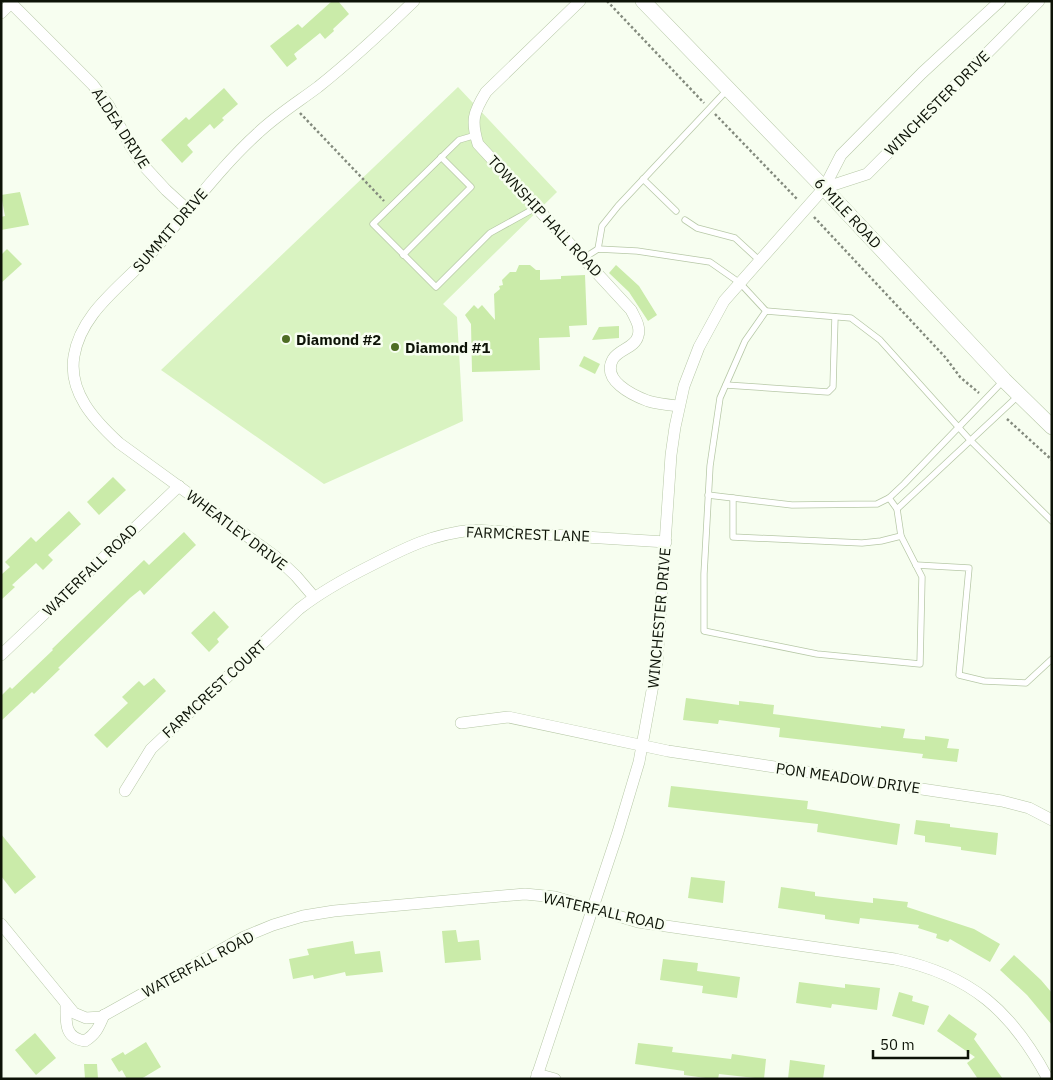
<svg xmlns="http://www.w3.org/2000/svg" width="1053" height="1080" font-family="'IBM Plex Sans',sans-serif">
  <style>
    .green { fill: #d9f3c1 }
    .building { fill: #caeba9 }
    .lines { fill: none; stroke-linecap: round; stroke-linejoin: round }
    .lane-casing { stroke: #b7c8a7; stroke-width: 7 }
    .street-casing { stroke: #b7c8a7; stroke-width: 12 }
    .secondary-casing { stroke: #b7c8a7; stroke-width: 16 }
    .path { stroke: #838a7d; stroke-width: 2.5; stroke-dasharray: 2.5 2.5; stroke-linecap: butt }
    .lane { stroke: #fff; stroke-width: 5.5 }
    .street { stroke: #fff; stroke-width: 11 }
    .secondary { stroke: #fff; stroke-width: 15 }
    .poi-dot { fill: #4e6d24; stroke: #f7fef0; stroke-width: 2 }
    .labels { text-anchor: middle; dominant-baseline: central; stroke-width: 5; stroke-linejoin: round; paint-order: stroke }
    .street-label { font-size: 15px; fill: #0d1307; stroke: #f7fef0 }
    .poi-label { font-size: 15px; font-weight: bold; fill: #0d1307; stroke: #f7fef0; text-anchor: start }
  </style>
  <rect width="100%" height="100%" fill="#f7fef0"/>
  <polygon class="green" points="458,87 557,192 443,304 457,317 463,421 324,484 161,370"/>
  <g class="building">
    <polygon points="332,1 338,1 349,14 333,29 334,31 325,39 320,33 294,54 297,59 287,67 270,46 298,24 302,28"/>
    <polygon points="224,88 238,104 222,118 224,120 214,129 210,124 187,145 193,152 182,163 161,140 186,117 189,120"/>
    <polygon points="20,192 29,225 1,230 1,217 5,216 1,195"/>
    <polygon points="7,249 22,264 1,283 1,255"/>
    <polygon points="519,265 530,265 536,270 540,270 540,280 561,279 561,276 585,275 587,325 569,326 570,337 539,338 540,370 472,372 471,324 465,315 474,305 478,309 482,305 495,320 494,294 500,289 499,286 503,285 502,280 510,272 516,272"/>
    <polygon points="616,265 639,286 657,315 648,321 629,292 609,273"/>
    <polygon points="619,326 619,338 592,340 599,327"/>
    <polygon points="584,356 600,364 595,374 579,366"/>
    <polygon points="113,477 126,490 99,515 87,502"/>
    <polygon points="69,511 81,524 48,555 53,560 43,570 36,563 12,585 15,587 1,600 1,573 2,574 10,567 5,562 31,537 36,542"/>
    <polygon points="184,532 196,545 144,595 140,590 130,598 58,668 60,669 34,694 32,692 1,721 1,696 10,687 12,689 53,650 52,649 144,560 149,565"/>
    <polygon points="214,611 229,627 217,639 219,642 209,652 191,633"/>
    <polygon points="154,678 166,691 107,748 94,735 128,703 122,697 139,681 144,686"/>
    <polygon points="686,698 739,705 739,701 774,705 773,714 881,728 881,726 905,729 903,738 925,740 925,736 949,739 947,748 959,749 957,762 922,758 923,754 779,737 780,728 719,720 718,724 683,720"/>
    <polygon points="671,786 808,801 807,809 900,824 897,845 817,832 818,824 668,807"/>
    <polygon points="916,820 950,824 950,827 998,833 996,855 961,850 961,847 925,842 925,836 914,834"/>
    <polygon points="1,834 36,877 15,894 1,876"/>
    <polygon points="691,877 725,881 723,903 688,898"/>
    <polygon points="781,887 815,892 815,896 873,903 873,898 908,902 907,907 974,929 1000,944 990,962 950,939 948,942 936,938 937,934 918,928 919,925 860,918 859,924 825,919 825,915 778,908"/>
    <polygon points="456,930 458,942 479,940 481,960 445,963 442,931"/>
    <polygon points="353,941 355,954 380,951 383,972 346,976 345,972 314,979 313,975 293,979 289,959 309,955 307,949"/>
    <polygon points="1014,955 1041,980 1052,993 1052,1025 1027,995 1000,970"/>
    <polygon points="663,959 698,963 697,971 740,977 737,998 702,993 703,986 660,980"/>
    <polygon points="799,982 845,988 845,984 880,988 877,1010 832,1004 831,1008 796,1003"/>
    <polygon points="899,992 913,996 912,1001 929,1006 924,1025 892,1016"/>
    <polygon points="949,1014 977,1034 974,1039 1003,1079 978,1079 967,1063 975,1057 937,1031"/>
    <polygon points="35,1033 56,1058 36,1075 15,1050"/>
    <polygon points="146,1042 161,1067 141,1079 127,1079 122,1070 119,1072 111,1059 123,1052 125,1055"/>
    <polygon points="638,1043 673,1047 672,1052 731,1059 732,1054 766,1059 764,1079 719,1074 718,1079 713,1079 684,1075 684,1071 635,1064"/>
    <polygon points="790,1060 825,1065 823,1079 788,1079"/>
    <polygon points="84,1064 97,1064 98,1079 85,1079"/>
  </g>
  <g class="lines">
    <g class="lane-casing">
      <g id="lane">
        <polyline points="476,135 459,140 373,224 436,287 490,233 537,207"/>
        <polyline points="643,179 676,211"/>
        <polyline points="685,220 697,228 735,238 760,261"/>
        <polyline points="598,249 602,226 618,206 728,89"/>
        <polyline points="403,255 471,187 441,157"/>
        <polyline points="584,258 598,249 637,251 710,262 740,283 766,311"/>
        <polyline points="1003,381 904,484 889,498 897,509 1019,395"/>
        <polyline points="726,385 828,392 833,387 835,317"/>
        <polyline points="708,495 792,505 877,504 889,498"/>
        <polyline points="733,498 733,537 862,543 881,541 901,536"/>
        <polyline points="897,509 901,536 922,577 920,664 817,654 704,631 704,574 710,466 720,398 745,341 766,311 851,318 880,340 970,440 1052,521"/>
        <polyline points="916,565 969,568 959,675 984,681 1026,683 1052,659"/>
      </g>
    </g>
    <g class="street-casing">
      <g id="street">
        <path d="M580,1L486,92C473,113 471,121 478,144L631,310C635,318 641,327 638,336C635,348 619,349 613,359C601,380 632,395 648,401C658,404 669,405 679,406"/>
        <polyline points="11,3 93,85 109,106 131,147 143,165 166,190 188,210"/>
        <polyline points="1,13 13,1"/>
        <polyline points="824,188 867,174 1039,1"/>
        <path d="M314,597L296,576L276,557L119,443C94,420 68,392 74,356C81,314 118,289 145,260C183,219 216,171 258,133C277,115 298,102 318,87C352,60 383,31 414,1"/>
        <polyline points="1,655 179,486"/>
        <polyline points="461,723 508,717 668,751 1002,801 1029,808 1052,820"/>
        <path d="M125,791L151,749L299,609C322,591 346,578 372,565C407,547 433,534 473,530L666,542"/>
        <path d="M1,924L74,1013L86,1018L101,1017L244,937L273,925L303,916L334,911L525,894L555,897L638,922L895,959C971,975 1012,1011 1048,1079"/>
        <path d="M66,1005C66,1022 64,1038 85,1041C96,1034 99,1027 104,1015"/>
        <polyline points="537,1074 555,1079"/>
        <polyline points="536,1079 618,832 639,762 657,663 671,455 675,427 684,386 699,347 724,301 824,188 841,155 922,73 1000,1"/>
      </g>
    </g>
    <g class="secondary-casing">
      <polyline id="secondary" points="643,1 824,188 1004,380 1052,427"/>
    </g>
    <g class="path">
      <polyline points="607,1 704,103"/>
      <polyline points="300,113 384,201"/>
      <polyline points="715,114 798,200"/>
      <polyline points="814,217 945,357 960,377 979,393"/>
      <polyline points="1007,419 1052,460"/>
    </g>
    <use href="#lane" class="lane"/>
    <use href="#street" class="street"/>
    <use href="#secondary" class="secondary"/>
  </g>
  <g class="poi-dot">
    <circle cx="286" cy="339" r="5"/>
    <circle cx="395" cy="347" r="5"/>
  </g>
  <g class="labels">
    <g class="street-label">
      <text transform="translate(937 103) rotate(-45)">WINCHESTER DRIVE</text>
      <text transform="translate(121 128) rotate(57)">ALDEA DRIVE</text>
      <text transform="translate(848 213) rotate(47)">6 MILE ROAD</text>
      <text transform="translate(545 216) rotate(47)">TOWNSHIP HALL ROAD</text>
      <text transform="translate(170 230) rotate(-49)">SUMMIT DRIVE</text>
      <text transform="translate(237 530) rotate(37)">WHEATLEY DRIVE</text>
      <text transform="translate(528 534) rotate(2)">FARMCREST LANE</text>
      <text transform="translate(90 570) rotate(-44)">WATERFALL ROAD</text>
      <text transform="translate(659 618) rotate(-85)">WINCHESTER DRIVE</text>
      <text transform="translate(214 689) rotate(-43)">FARMCREST COURT</text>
      <text transform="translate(848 778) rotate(8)">PON MEADOW DRIVE</text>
      <text transform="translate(604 911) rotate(13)">WATERFALL ROAD</text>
      <text transform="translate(198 964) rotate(-28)">WATERFALL ROAD</text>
    </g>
    <g class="poi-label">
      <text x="296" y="339">Diamond #2</text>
      <text x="405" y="347">Diamond #1</text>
    </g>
  </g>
  <rect width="1053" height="1080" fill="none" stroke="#0d1307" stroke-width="5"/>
  <path d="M873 1050v8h95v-8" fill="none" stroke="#0d1307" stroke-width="2.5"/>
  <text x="880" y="1050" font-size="15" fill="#0d1307" stroke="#f7fef0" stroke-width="4" paint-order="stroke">50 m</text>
</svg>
